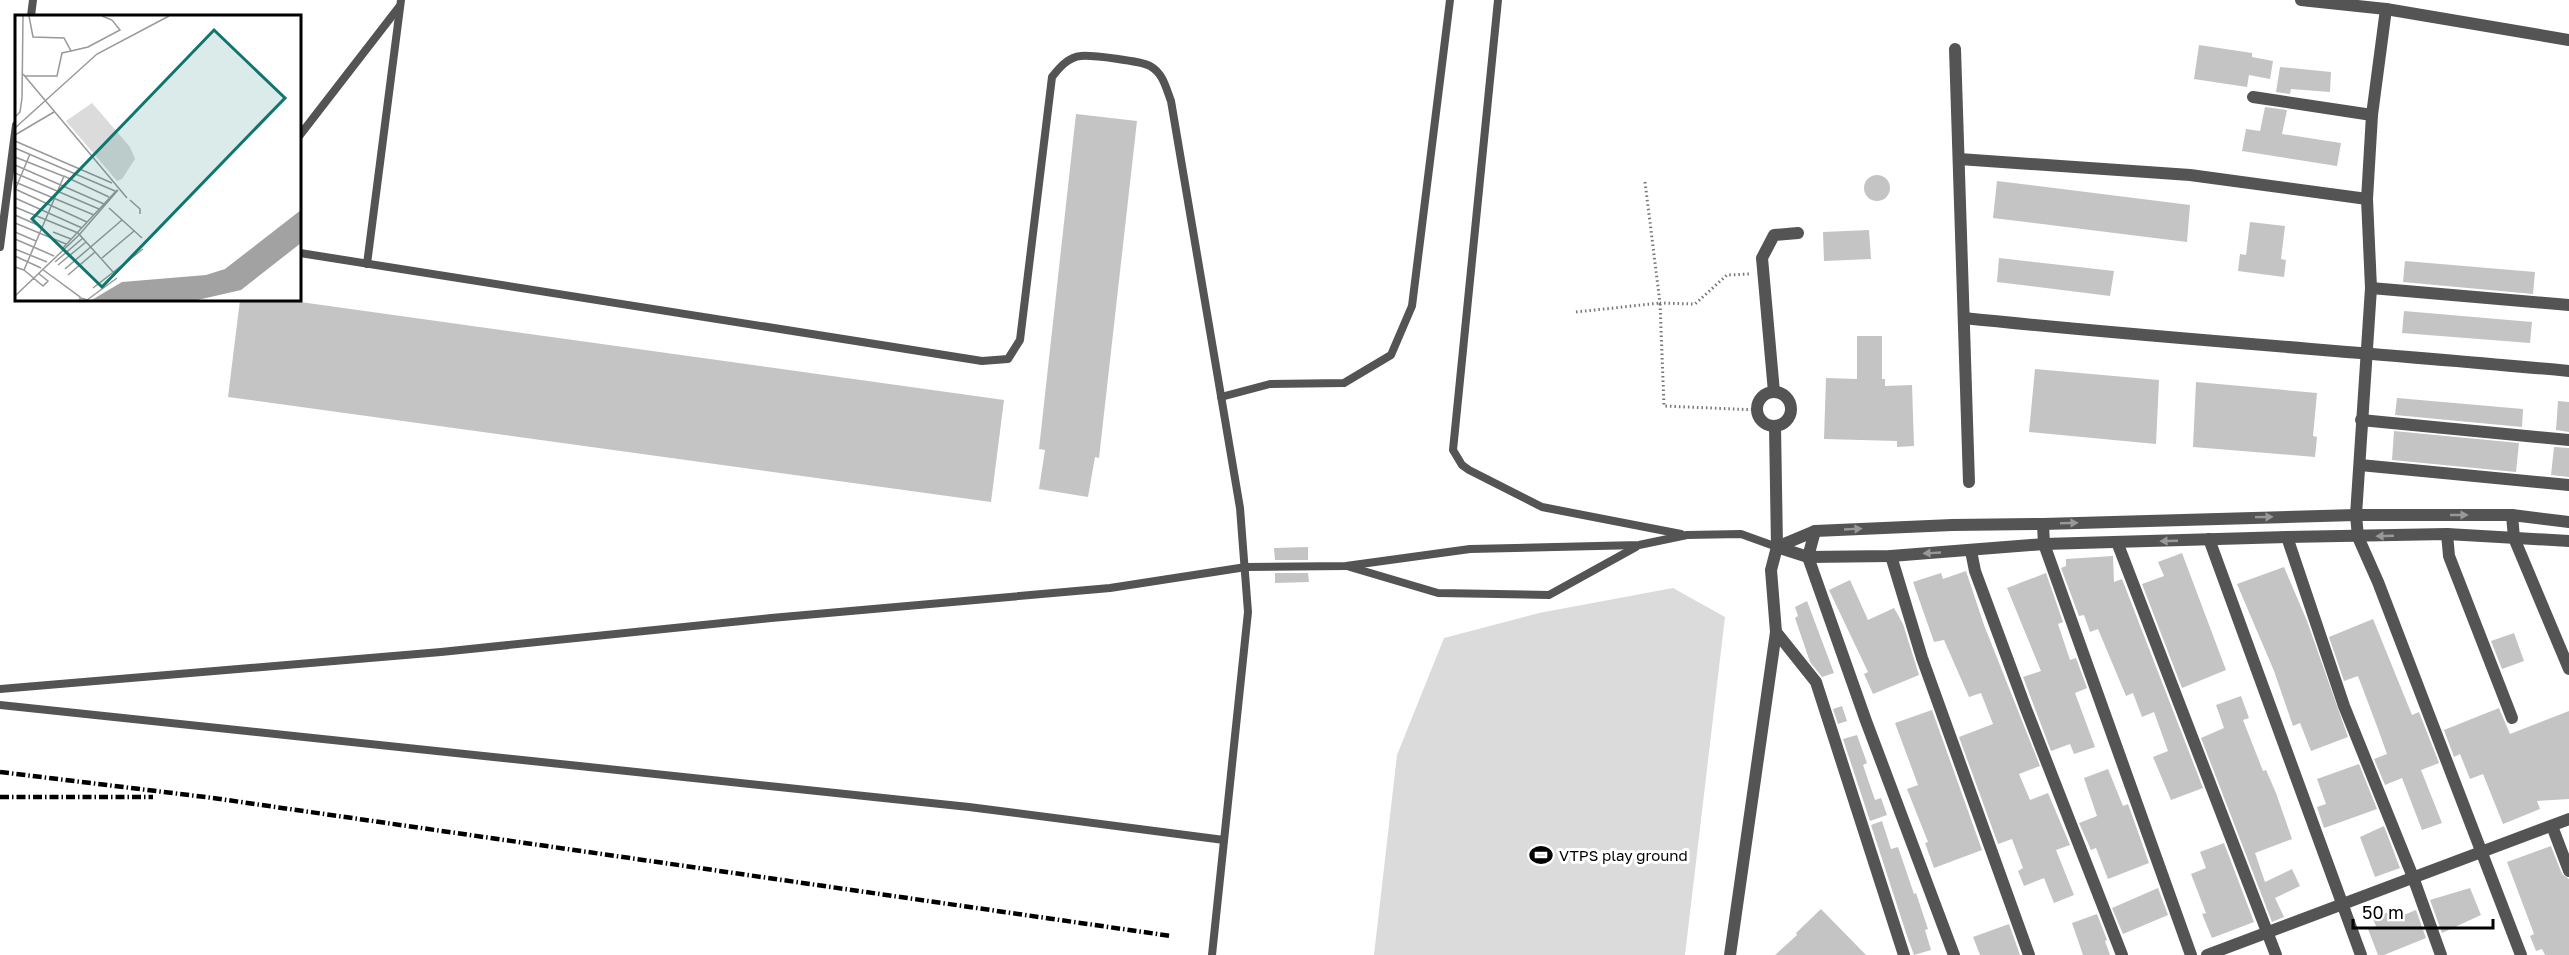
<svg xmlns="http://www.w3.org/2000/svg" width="2569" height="955" font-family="'Golos Text',sans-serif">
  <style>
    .green { fill: #dbdbdb }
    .building { fill: #c4c4c4 }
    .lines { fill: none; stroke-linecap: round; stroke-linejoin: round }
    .path { stroke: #767676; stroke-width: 3; stroke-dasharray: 1.5 3; stroke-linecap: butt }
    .service { stroke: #545454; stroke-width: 8 }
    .minor { stroke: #545454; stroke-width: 12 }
    .tertiary { stroke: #545454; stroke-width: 12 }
    .rail { stroke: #000; stroke-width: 4.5; stroke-dasharray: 9 3 1.5 3; stroke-linecap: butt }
    .oneway { fill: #989898 }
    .labels { text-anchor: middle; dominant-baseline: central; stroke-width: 6; stroke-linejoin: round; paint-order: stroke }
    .poi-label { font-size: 15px; fill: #000; stroke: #fff; text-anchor: start }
    .inset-road { fill: none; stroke: #999; stroke-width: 1.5 }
    .view { fill: #0f766e; fill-opacity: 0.15; stroke: #0f766e; stroke-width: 3 }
    .inset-edge { fill: none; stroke: #000; stroke-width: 3 }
  </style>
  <rect width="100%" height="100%" fill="#fff"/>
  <polygon class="green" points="1673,588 1725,617 1685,955 1374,955 1397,755 1444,638 1539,613"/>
  <g class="building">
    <polygon points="2199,45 2252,53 2252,57 2273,61 2270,79 2249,75 2247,87 2194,79"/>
    <polygon points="2280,67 2331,72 2330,92 2291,89 2290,94 2276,92"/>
    <polygon points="2265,107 2287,110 2282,134 2341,143 2337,166 2242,151 2246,129 2260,131"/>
    <polygon points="1076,114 1137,121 1099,458 1095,457 1088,497 1039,489 1045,450 1039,449"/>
    <circle cx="1877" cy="188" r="13"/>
    <polygon points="1997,181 2190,205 2187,242 1993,218"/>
    <polygon points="2250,222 2285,226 2281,259 2286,260 2284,277 2238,271 2240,254 2246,255"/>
    <polygon points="1869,230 1871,259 1824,261 1823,232"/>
    <polygon points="1999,258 2114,271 2110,296 1997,282"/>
    <polygon points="2405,261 2535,272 2533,294 2403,282"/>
    <polygon points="240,300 286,300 1004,400 991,502 228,397"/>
    <polygon points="2404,311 2532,322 2530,343 2402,333"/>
    <polygon points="1857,336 1882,336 1882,379 1885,379 1885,386 1912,385 1914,446 1897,447 1897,441 1824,439 1826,378 1857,379"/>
    <polygon points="2035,369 2159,380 2156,444 2029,432"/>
    <polygon points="2196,382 2317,393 2313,436 2317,437 2315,457 2193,447"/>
    <polygon points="2397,398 2523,409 2522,427 2395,415"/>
    <polygon points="2558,401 2569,402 2569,432 2556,430"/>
    <polygon points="2394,431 2519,443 2516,472 2392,460"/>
    <polygon points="2554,447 2569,448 2569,477 2551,475"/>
    <polygon points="1308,547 1308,560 1275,560 1274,548"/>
    <polygon points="2182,553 2226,670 2182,688 2142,584 2164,576 2158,562"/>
    <polygon points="2113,556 2114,582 2122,579 2203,788 2171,800 2153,757 2168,751 2154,712 2142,717 2133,693 2126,696 2098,629 2090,632 2084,615 2079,616 2061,568 2066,566 2066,559"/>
    <polygon points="2284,567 2307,621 2348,737 2311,751 2300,723 2293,726 2274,671 2237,584"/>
    <polygon points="1966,571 1984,625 2040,766 2019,774 2030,800 2048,793 2070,845 2056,850 2074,895 2054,903 2044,878 2024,886 2018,871 2023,868 2012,839 1998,844 1959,737 1993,724 1981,693 1969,697 1944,640 1934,642 1913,582 1941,573 1943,579"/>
    <polygon points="1275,573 1308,573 1309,582 1275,583"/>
    <polygon points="2046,573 2063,622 2058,624 2070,660 2076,658 2087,688 2075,693 2095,747 2074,754 2070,744 2051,751 2023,677 2041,671 2007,588"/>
    <polygon points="1850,580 1868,620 1894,608 1903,624 1919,675 1873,694 1864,674 1868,672 1829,590"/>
    <polygon points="1807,601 1834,673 1822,677 1810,662 1795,618 1798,616 1795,607"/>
    <polygon points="2373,619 2412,715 2419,712 2439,763 2421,770 2442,823 2422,830 2402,778 2385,785 2374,759 2387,754 2378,729 2358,676 2344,681 2329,637"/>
    <polygon points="2514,633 2524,661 2502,669 2491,641"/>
    <polygon points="2241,696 2249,718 2243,720 2263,771 2266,770 2276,793 2292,839 2255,853 2265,882 2292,869 2300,886 2275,898 2284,917 2272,922 2201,738 2224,728 2216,705"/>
    <polygon points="1842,706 1847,721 1838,724 1833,709"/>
    <polygon points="2499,708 2510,734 2569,711 2569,799 2537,801 2540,809 2503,824 2483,774 2470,779 2460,754 2454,757 2444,730"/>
    <polygon points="1932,710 1982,850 1934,868 1925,843 1928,842 1907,789 1918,785 1895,723"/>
    <polygon points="1857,735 1867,763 1863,765 1875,800 1881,798 1887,815 1870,821 1843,739"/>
    <polygon points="2359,764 2377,809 2324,828 2317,807 2326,804 2317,779"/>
    <polygon points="2108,769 2123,806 2128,804 2149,863 2108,879 2096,848 2091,850 2079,823 2097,816 2084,778"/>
    <polygon points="1882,821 1891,849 1898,847 1914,894 1916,893 1928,929 1925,930 1931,950 1914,955 1907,936 1871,825"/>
    <polygon points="2384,826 2400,868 2375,877 2360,837"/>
    <polygon points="2224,843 2254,922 2212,938 2202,914 2206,913 2191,874 2206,868 2200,852"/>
    <polygon points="2551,846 2562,874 2569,879 2569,955 2545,955 2542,949 2536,951 2530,936 2534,934 2507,862"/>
    <polygon points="2158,888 2168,915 2123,934 2112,908"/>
    <polygon points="2470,888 2481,915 2442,933 2430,900"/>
    <polygon points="1821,909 1866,955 1775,955 1797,935 1796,933"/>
    <polygon points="2416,910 2426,938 2384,955 2378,955 2368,929 2376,926 2373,919 2388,912 2391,920"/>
    <polygon points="2097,914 2107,940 2105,941 2110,955 2083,955 2072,923"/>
    <polygon points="2009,924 2020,955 1980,955 1973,937"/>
  </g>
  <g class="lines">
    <g class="path">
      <polyline points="1645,182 1660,303 1695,304 1727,275 1750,274"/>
      <polyline points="1576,312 1660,303 1664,406 1757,410"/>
    </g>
    <g class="service">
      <polyline points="1498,0 1453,450 1462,465 1469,470 1542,507 1681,534"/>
      <polyline points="31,16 33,0"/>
      <polyline points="300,135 399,7"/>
      <polyline points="0,247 16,125"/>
      <path d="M300,253L982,361L1008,359L1020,340L1052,77C1059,68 1068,57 1081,56C1092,55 1141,61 1150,66C1163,73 1166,88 1171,101L1240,508L1248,612L1212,955"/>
      <polyline points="367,264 401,0"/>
      <polyline points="1221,397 1270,384 1344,383 1391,355 1412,306 1450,0"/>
      <polyline points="1350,567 1438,593 1549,595 1636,547"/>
      <polyline points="0,689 441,652 771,618 1110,588 1246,567 1346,566 1470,549 1639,545 1687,535 1741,534 1777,547"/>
      <polyline points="0,705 969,807 1224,840"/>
    </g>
    <g class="minor">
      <polyline points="2301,0 2386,9 2569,40"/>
      <polyline points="2386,9 2372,115 2367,199 2371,288 2356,515 2358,537 2378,582 2521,955"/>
      <polyline points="1955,49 1969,482"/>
      <polyline points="2253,97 2372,115"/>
      <polyline points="1959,159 2190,175 2367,199"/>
      <polyline points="2371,288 2569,305"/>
      <path d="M1964,318C2165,339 2367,352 2569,371"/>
      <circle cx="1774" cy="409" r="17"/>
      <polyline points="1774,392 1762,258 1774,235 1798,233"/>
      <polyline points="2361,420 2569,440"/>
      <polyline points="1775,426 1777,547"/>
      <polyline points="2360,465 2569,485"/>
      <polyline points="2512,515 2514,538 2569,669"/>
      <polyline points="2043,524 2044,544 2191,955"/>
      <polyline points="1815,531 1808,557 1866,721 1954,955"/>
      <polyline points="2447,534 2449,556 2512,718"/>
      <polyline points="2287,537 2344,706 2413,877 2441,955"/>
      <polyline points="2209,539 2361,955"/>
      <polyline points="2117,542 2276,955"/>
      <polyline points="1971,551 1975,571 2026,709 2122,955"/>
      <polyline points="1891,556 1922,658 2029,955"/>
      <polyline points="1776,632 1816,682 1904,955"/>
      <polyline points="2552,826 2569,871"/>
      <polyline points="2207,955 2569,819"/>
    </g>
    <g class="tertiary">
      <polyline points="1777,547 1815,531 1952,525 2043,524 2356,515 2512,515 2569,522"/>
      <polyline points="1777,547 1808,557 1891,556 2044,544 2287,537 2447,534 2569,541"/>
      <polyline points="1730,955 1776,632 1771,570 1777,547"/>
    </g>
    <g class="rail">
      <polyline points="0,772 213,798 1171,936"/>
      <polyline points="0,797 153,797"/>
    </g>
  </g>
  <defs><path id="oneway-solid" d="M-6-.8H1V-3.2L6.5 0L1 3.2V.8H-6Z" transform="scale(1.5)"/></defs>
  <g class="oneway">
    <use href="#oneway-solid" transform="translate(2459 515)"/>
    <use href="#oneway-solid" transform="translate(2264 517) rotate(-1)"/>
    <use href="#oneway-solid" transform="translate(2069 523) rotate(-2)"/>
    <use href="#oneway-solid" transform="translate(1853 529) rotate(-3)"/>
    <use href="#oneway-solid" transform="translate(2385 536) rotate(178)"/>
    <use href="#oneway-solid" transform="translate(2169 541) rotate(178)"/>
    <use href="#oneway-solid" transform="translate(1932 553) rotate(177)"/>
  </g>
  <defs>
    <g id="stadium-bare" transform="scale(1.8)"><path d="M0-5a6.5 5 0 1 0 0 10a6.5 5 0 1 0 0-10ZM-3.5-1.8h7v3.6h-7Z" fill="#000" stroke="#fff" stroke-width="2.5" paint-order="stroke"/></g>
  </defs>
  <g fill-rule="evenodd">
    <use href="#stadium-bare" x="1541" y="855"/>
  </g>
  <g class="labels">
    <g class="poi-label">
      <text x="1559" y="855">VTPS play ground</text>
    </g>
  </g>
  <g transform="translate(15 15)">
    <rect width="286" height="286" fill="#fff"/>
    <path d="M77,88L115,132L120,144L107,164L102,166L51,106Z" fill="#dbdbdb"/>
    <path d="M286,195V228L226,275L178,286H75L107,267L191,260L210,254Z" fill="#a2a2a2"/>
    <path class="inset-road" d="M56,36L73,32L105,15L97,5L87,1M8,59L112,183M10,61H42L47,38L56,36L49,23L18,22L14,1M0,102L5,97L7,83L8,1M0,113L82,39L154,1M0,120L39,97M0,126L97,168M0,133L100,176M0,142L48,161M0,150L89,189M0,158L84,194M0,167L79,200M0,174L72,207M0,175L15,139M0,183L67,213M115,185L125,194V199M0,192L63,218L99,258M94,193L127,223M0,200L27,212M0,208L51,229M0,217L21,226M38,217L56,224M0,224L39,241M0,234L32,247M47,234L102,175M0,241L26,253M87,243L119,216M40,247L68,223M43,250L71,227M0,252L9,255L49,161L94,182M27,254L65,282V286M50,254L107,205M9,255L28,271L33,266L23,258M53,260L80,237M78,273L128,234M0,281L64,220L103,175M66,283L72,285L102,263"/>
    <path class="view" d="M199,15L270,83L87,272L17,204Z"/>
    <rect width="286" height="286" class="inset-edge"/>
  </g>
  <path d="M2353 919v9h140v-9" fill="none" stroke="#000000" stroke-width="3"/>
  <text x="2362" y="919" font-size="18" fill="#000000" stroke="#ffffff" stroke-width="4.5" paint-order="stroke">50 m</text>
</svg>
